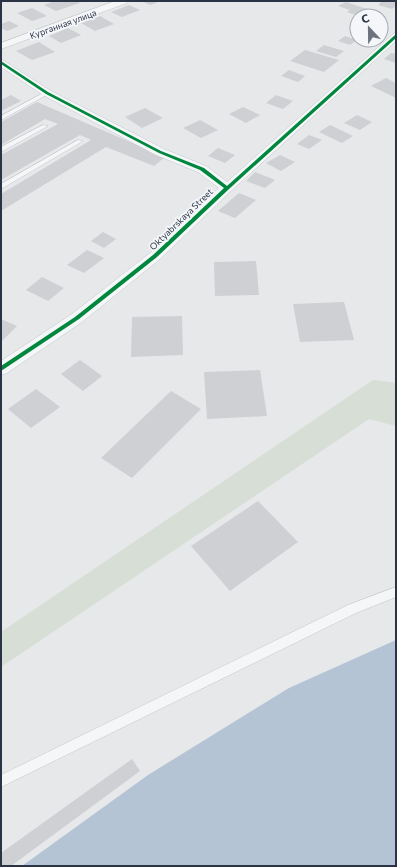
<svg xmlns="http://www.w3.org/2000/svg" width="397" height="867" font-family="Commissioner,sans-serif">
  <style>
    .green { fill: #d6ded6 }
    .water { fill: #b4c4d5 }
    .building { fill: #ced0d3 }
    .lines { fill: none; stroke-linecap: round; stroke-linejoin: round }
    .lane-casing { stroke: #c4c6c8; stroke-width: 1 }
    .street-casing { stroke: #c4c6c8; stroke-width: 1 }
    .lane { fill: #f5f6f7; fill-rule: evenodd }
    .street { fill: #f5f6f7; fill-rule: evenodd }
    .cycleway-casing { stroke: #f4f6f9; stroke-width: 2 }
    .cycleway { fill: #00873e; fill-rule: evenodd }
    .labels { text-anchor: middle; dominant-baseline: central; stroke-width: 3.5; stroke-linejoin: round; paint-order: stroke }
    .far-street-label { font-size: 9px; fill: #2b3445; stroke: #f4f6f9 }
  </style>
  <rect width="100%" height="100%" fill="#e6e8ea"/>
  <polygon class="green" points="373,380 396,383 396,426 369,419 1,667 1,632"/>
  <polygon class="water" points="396,640 396,866 22,866 148,775 289,688"/>
  <g class="building">
    <polygon points="55,1 77,1 80,3 56,11 44,5"/>
    <polygon points="141,1 161,1 150,5"/>
    <polygon points="382,1 396,1 396,6 392,9 378,5"/>
    <polygon points="346,2 373,11 370,12 380,16 358,16 347,12 350,10 338,6"/>
    <polygon points="129,5 140,10 122,17 111,12"/>
    <polygon points="32,8 47,16 32,21 17,13"/>
    <polygon points="100,16 114,24 95,31 81,23"/>
    <polygon points="9,21 19,26 7,31 1,28 1,24"/>
    <polygon points="68,28 81,35 61,43 49,36"/>
    <polygon points="345,36 357,40 350,45 338,41"/>
    <polygon points="39,42 55,52 32,60 16,51"/>
    <polygon points="324,45 344,51 336,57 316,51"/>
    <polygon points="305,50 339,60 324,72 290,61"/>
    <polygon points="391,53 396,54 396,63 384,59"/>
    <polygon points="289,70 305,76 298,82 281,76"/>
    <polygon points="386,78 396,83 396,98 371,86"/>
    <polygon points="11,95 21,101 1,111 1,100"/>
    <polygon points="276,95 293,101 283,109 266,103"/>
    <polygon points="37,102 165,157 154,166 106,147 1,211 1,194 91,140 80,135 1,180 1,155 58,124 45,119 1,145 1,122"/>
    <polygon points="243,107 260,115 246,123 229,114"/>
    <polygon points="145,108 163,118 142,128 125,117"/>
    <polygon points="357,115 372,122 360,130 344,123"/>
    <polygon points="200,120 218,130 201,138 183,128"/>
    <polygon points="330,125 353,136 342,143 319,132"/>
    <polygon points="309,135 322,140 309,149 297,144"/>
    <polygon points="218,148 235,155 225,163 208,156"/>
    <polygon points="280,155 295,162 281,171 266,163"/>
    <polygon points="255,172 275,180 265,188 246,181"/>
    <polygon points="239,193 256,200 235,218 218,211"/>
    <polygon points="103,232 116,239 104,248 91,241"/>
    <polygon points="87,250 104,258 84,273 67,265"/>
    <polygon points="256,261 259,295 215,296 214,262"/>
    <polygon points="42,277 64,288 48,301 26,290"/>
    <polygon points="344,302 354,340 300,342 293,304"/>
    <polygon points="182,316 183,355 131,357 132,317"/>
    <polygon points="1,319 17,326 1,342"/>
    <polygon points="80,360 102,376 83,391 61,374"/>
    <polygon points="260,370 267,416 207,419 204,372"/>
    <polygon points="36,389 60,407 31,428 8,409"/>
    <polygon points="171,391 201,409 132,478 101,458"/>
    <polygon points="258,501 298,542 230,591 191,546"/>
    <polygon points="132,759 140,771 11,866 1,866 1,853"/>
  </g>
  <g class="lines">
    <g class="lane-casing">
      <g id="lane">
        <polygon points="45,92 50,93 1,120 1,116"/>
        <polygon points="43,125 48,126 1,152 1,147"/>
        <polygon points="78,140 83,141 1,189 1,184"/>
        <polygon points="396,587 396,597 356,613 1,787 1,775 348,605"/>
      </g>
    </g>
    <g class="street-casing">
      <g id="street">
        <polygon points="115,1 129,1 127,3 1,49 1,43"/>
        <polygon points="396,33 396,41 231,191 160,259 82,322 7,373 1,375 1,361 72,314 150,253 219,188 198,172 156,155 43,95 1,67 1,59 51,91 164,149 206,166 227,182 393,34"/>
      </g>
    </g>
    <use href="#lane" class="lane"/>
    <use href="#street" class="street"/>
    <g class="cycleway-casing">
      <polygon id="cycleway" points="395,35 396,35 396,38 229,189 157,257 79,319 1,371 1,366 75,317 153,255 224,188 200,170 159,153 46,94 1,64 1,61 48,92 161,151 204,168 227,186"/>
    </g>
    <use href="#cycleway" class="cycleway"/>
  </g>
  <g class="labels">
    <g class="far-street-label">
      <text transform="translate(63 24) rotate(-20)">Курганная улица</text>
      <text transform="translate(181 219) rotate(-44)">Oktyabrskaya Street</text>
    </g>
  </g>
  <rect width="397" height="867" fill="none" stroke="#2b3445" stroke-width="4"/>
  <g transform="translate(369 28) rotate(338)"><circle r="19" fill="#f4f6f9" stroke="#a4a8b1"/>
  <path d="M0-3L7 15L0 10L-7 15Z" fill="#6c737f"/>
  <text y="-6" font-size="11" font-weight="bold" text-anchor="middle" fill="#2b3445">С</text>
  </g>
</svg>
